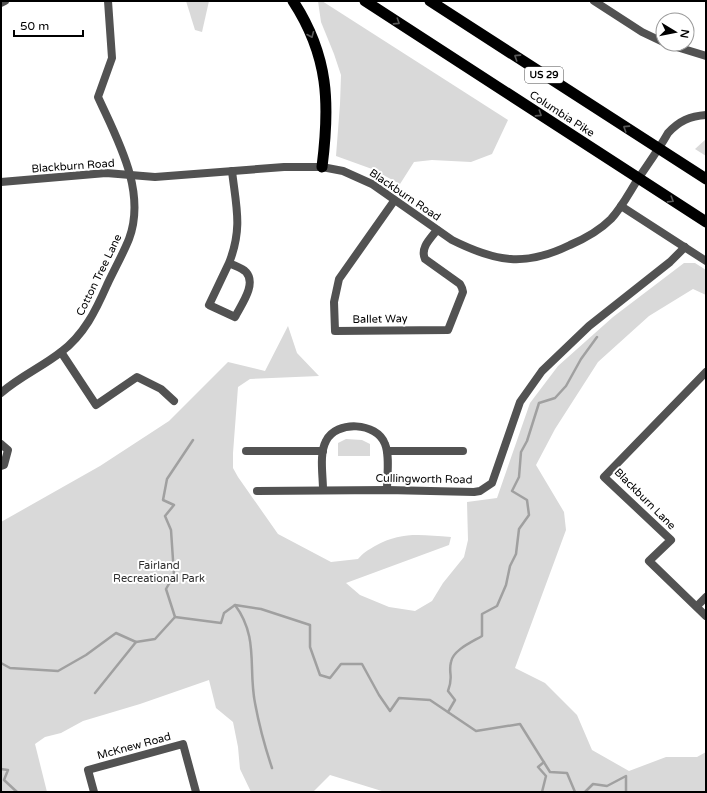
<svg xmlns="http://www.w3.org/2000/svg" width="707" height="793" font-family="'Varela Round',sans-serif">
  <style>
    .green { fill: #d9d9d9 }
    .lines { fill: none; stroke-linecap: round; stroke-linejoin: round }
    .stream { stroke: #a0a0a0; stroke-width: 2.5 }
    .minor { stroke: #525252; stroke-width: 8 }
    .trunk { stroke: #000; stroke-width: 11 }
    .oneway { stroke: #595959 }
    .labels { text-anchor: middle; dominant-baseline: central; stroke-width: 4; stroke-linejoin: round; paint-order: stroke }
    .shield { fill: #fff; stroke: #4c4c4c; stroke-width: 1 }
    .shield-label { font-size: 10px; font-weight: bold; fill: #000 }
    .street-label { font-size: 11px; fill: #000; stroke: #fff }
    .park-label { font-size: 11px; fill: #303030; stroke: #fff }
  </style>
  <rect width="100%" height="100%" fill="#fff"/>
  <g class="green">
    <polygon points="186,1 209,1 202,32 195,30"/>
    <polygon points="318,1 322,1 508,120 492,154 471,162 432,160 414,162 400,184 372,169 336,156 340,104 341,75 334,54 321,22"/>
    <polygon points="706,139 706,156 695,149"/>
    <path d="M684,263H695L706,270V295L693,289L649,316L598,362L555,429L536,465L564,512L566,530L515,668L545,683L577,715L592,750L629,771L666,757H697L706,752V792H385L330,775L313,792H251L240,769L238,747L233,722L216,708L209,680L140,704L83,721L61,733L45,737L35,744L47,792H1V522L100,466L169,421L228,362L265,371L288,326L297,353L319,376L250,379L238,387L233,453V468L238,477L278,534L331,562L358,559C363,553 368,550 375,546C402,531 421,535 451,537L449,545L346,583L360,595L389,607L415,611L432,601L443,583L464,557L468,540L467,502L497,498L530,403L558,366L613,317Z"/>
    <polygon points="346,439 362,440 370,444 370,456 338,456 338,443"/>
  </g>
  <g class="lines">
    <g class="stream">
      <path d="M235,605C259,637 248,668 255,703C259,725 265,747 272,768"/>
      <polyline points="175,617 221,623 224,613 235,605 261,609 310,625 310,647 320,675 330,678 341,664 362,664 379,695 390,711 399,698 430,700 476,731 520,724 550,772 567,773 575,792"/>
      <polyline points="136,642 155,639 175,617 166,589 174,575 171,530 165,516 174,505 163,500 167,479 193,440"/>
      <polyline points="1,663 10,668 58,671 86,655 116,633 136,642 95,693"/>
      <path d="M448,712L455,700L448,691C454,676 448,674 451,662C453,650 472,642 482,636V614L497,606L506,585L510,566L516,554L519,529L529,515L527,500L512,491L519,477L521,452L527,441L539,403L555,398L566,386L581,359L597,337"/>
      <polyline points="1,769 8,770 4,780 17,792"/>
      <polyline points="542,792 546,776 538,767 544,762"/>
      <polyline points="585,792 593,784 607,786 626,776 626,792"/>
    </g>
    <g class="minor">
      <polyline points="594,1 642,32 663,42"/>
      <polyline points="1,3 5,1"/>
      <polyline points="667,44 706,56"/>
      <path d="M1,182L106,173L155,177L284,167H322L343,171L372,184L452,240C496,262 525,267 570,245C584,239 600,230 611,219C622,207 629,193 638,179C648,164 659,149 668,133C679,121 690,116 706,115"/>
      <path d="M394,201L339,279L334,302L335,331L448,330L463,292L462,288L460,284L425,259C420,248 430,239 437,230"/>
      <polyline points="621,206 706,261"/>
      <path d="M229,263L209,305L235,317C241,305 257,284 246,272C242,268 235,266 229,263C243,228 236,206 232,171"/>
      <polyline points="61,352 96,405 137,377 161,389 174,401"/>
      <polyline points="706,372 604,477 671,540 649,561 706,616"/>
      <path d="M1,393C19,377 42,367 61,352C84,335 96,310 107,285C114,270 123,254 129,239C147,191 117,139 98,97L112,58L108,1"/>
      <polyline points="1,444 8,450 4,465 1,466"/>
      <polyline points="246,451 323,451"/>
      <polyline points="387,451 463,451"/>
      <path d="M323,490C323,475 319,454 326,441C336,420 377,422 385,444C390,456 387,476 387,490"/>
      <polyline points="257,491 387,490 474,492 480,491 492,483 520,402 542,371 589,326 670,262 685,247"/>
      <polyline points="697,606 706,597"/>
      <polyline points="94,792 88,770 183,744 196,792"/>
    </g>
    <g class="trunk">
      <path d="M293,1C329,56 330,104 322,167"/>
      <polyline points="365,1 706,222"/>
      <polyline points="430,1 706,179"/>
    </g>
  </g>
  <defs><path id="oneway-chevron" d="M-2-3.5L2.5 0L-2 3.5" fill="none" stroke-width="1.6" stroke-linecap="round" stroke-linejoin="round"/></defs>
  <g class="oneway">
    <use href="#oneway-chevron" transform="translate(397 22) rotate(33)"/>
    <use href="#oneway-chevron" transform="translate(311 35) rotate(67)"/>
    <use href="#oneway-chevron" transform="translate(517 57) rotate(-147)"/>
    <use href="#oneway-chevron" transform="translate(539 114) rotate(33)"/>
    <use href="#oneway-chevron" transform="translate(626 128) rotate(-147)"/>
    <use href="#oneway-chevron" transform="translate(671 200) rotate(32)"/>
  </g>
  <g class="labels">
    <rect class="shield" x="525" y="67" width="38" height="16" rx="3"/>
    <g class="shield-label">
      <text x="544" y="75">US 29</text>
    </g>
    <g class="street-label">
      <text transform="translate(562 114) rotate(33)">Columbia Pike</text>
      <text transform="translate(73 166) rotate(-4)">Blackburn Road</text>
      <text transform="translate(405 195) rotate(34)">Blackburn Road</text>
      <text transform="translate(99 275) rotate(-64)">Cotton Tree Lane</text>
      <text transform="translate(380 319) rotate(-1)">Ballet Way</text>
      <text transform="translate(424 479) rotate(1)">Cullingworth Road</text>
      <text transform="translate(645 499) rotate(45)">Blackburn Lane</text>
      <text transform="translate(134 746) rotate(-15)">McKnew Road</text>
    </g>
    <g class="park-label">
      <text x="159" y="565">Fairland<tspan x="159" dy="13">Recreational Park</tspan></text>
    </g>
  </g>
  <rect width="707" height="793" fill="none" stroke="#000000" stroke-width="4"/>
  <g transform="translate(675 32) rotate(100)"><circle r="19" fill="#ffffff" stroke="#999999"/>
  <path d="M0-3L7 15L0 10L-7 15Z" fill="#000000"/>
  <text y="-6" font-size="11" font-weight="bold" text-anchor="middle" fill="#000000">N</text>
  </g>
  <path d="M14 30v6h69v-6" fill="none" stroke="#000000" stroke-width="2"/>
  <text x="20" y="30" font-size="12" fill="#000000" stroke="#ffffff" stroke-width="3" paint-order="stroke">50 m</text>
</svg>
